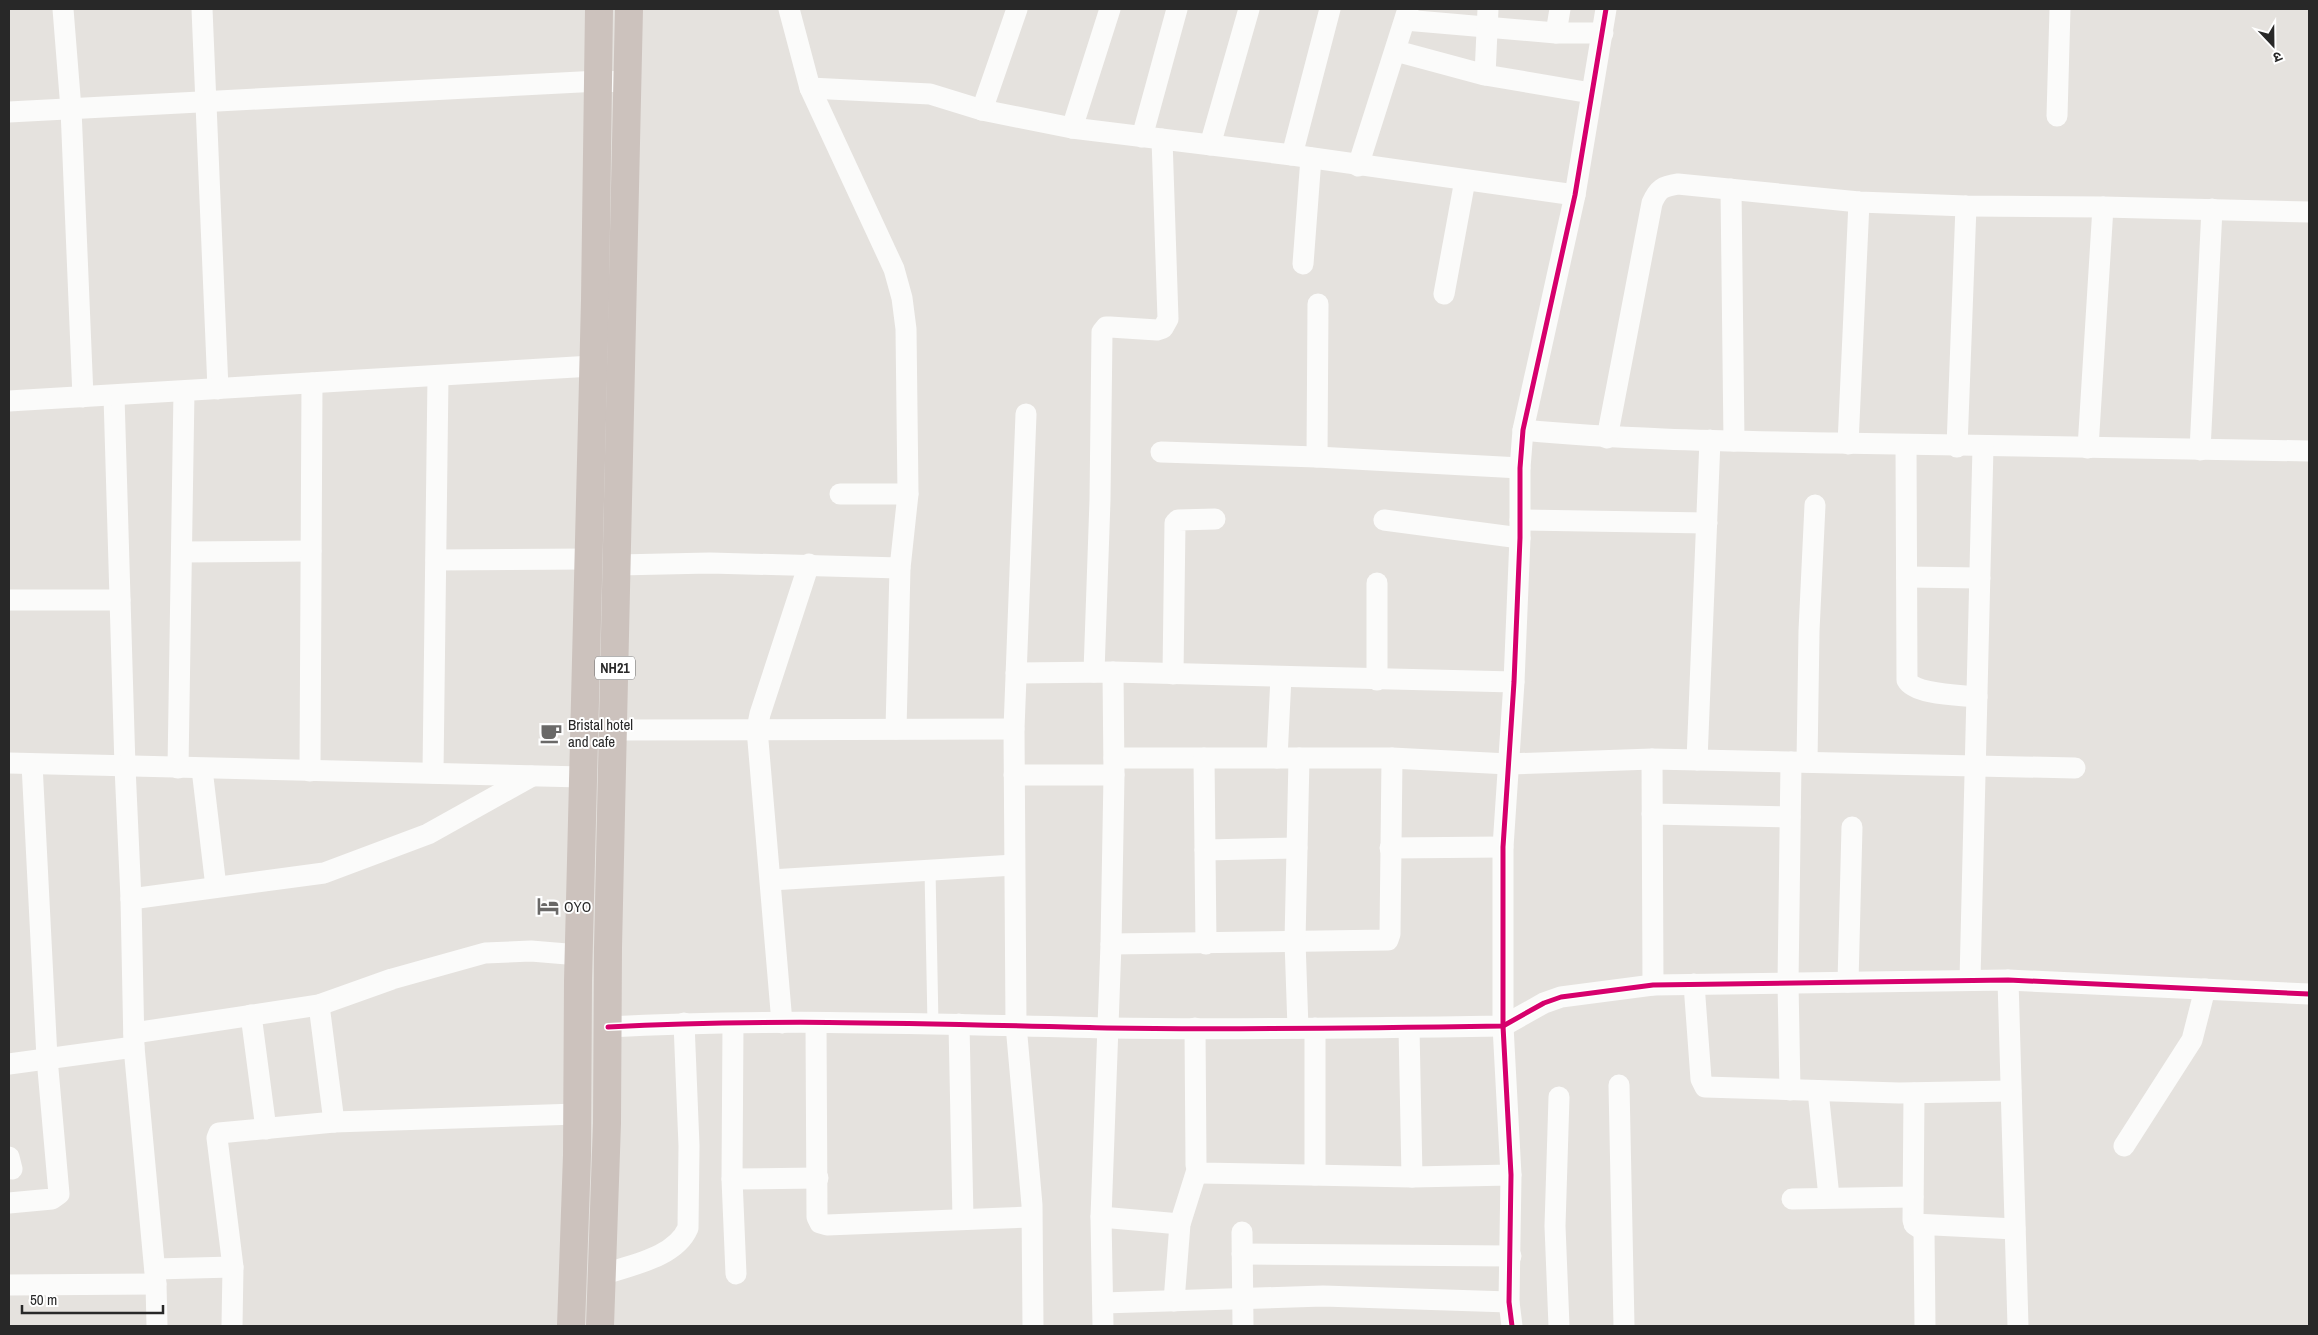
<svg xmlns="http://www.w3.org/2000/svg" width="2318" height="1335" font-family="'Archivo Narrow','Noto Sans Devanagari',sans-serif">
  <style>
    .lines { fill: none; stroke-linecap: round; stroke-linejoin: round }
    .lane { stroke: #fbfbfa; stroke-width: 11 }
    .street { stroke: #fbfbfa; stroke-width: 21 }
    .highway { stroke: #ccc2bd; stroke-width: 28 }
    .cycleway-casing { stroke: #fff; stroke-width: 8 }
    .cycleway { stroke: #d6006c; stroke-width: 5 }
    .labels { text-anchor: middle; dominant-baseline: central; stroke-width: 4; stroke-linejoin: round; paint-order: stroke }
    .shield { fill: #fff; stroke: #686868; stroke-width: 1 }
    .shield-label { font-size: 14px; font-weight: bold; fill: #282828 }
    .poi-label { font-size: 15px; fill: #282828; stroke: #fff; text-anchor: start }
  </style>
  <rect width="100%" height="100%" fill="#e5e2de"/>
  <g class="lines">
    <polyline class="lane" points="930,870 933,1024"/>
    <g class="street">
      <polyline points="63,9 71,109 83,397"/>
      <polyline points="202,9 218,389"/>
      <polyline points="789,9 810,88 894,269 902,298 906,329 908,494 900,568 896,729"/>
      <polyline points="1405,20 1556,33 1603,33"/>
      <polyline points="1556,33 1560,9"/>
      <polyline points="1396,51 1485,75 1591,93"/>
      <polyline points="1485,75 1488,9"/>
      <polyline points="810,88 930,94 982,110 1072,128 1292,155 1575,195"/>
      <polyline points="982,110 1017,9"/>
      <polyline points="9,112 599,81 628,82"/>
      <polyline points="2057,116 2060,9"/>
      <polyline points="1072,128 1110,9"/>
      <polyline points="1142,137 1177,9"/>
      <polyline points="1210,145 1249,9"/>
      <polyline points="1292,155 1330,9"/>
      <polyline points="1358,166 1408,9"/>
      <polyline points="1731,189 1734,441"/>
      <polyline points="1303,264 1311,158"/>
      <polyline points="1444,294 1465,180"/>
      <polyline points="114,396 125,767 131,899 134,1047 156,1284 157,1326"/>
      <polyline points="9,401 592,366"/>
      <polyline points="1026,414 1014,729 1016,1025 1032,1205 1033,1326"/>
      <path d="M1523,430C1627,440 1731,441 1835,443C1993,447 2151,449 2309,451"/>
      <path d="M1607,438L1652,203C1658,189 1663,186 1678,184L1859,202L1966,206L2103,207L2309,212"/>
      <polyline points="1848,444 1859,202"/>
      <path d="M1906,445L1907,680C1915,695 1961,695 1977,697"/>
      <polyline points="1957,447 1966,206"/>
      <polyline points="2088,448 2103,207"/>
      <polyline points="2200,450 2212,209"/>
      <polyline points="1161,452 1317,457 1520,468"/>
      <polyline points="1317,457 1318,304"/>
      <polyline points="840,494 908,494"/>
      <polyline points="1384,520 1520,538"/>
      <polyline points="1520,520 1707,523"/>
      <polyline points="182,552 311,551"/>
      <polyline points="436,560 588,559"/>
      <polyline points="618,565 710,563 900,568"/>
      <polyline points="1907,577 1980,578"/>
      <polyline points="9,600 120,600"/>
      <polyline points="1094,672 1100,500 1102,332 1106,327 1110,327 1157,330 1163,328 1168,319 1162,139"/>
      <polyline points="1016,673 1113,672 1514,682"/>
      <polyline points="1173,674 1175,523 1178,520 1215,519"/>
      <polyline points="1377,680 1377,583"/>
      <polyline points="614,730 1014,729"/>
      <polyline points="1114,758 1392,758 1508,764 1652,759 2075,768"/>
      <polyline points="1204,758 1206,944"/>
      <polyline points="1277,758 1281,677"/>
      <polyline points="1652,759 1653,985"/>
      <polyline points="1697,760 1710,440"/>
      <polyline points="1807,762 1809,631 1815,505"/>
      <polyline points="9,763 583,777"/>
      <polyline points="178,768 184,391"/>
      <polyline points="202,769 216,887"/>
      <polyline points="310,771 312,383"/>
      <polyline points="433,773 438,376"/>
      <polyline points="1014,775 1114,775"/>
      <polyline points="1652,814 1790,817"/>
      <polyline points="1390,848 1503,847"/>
      <polyline points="1205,850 1297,848"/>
      <polyline points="771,880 1014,865"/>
      <polyline points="131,899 324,873 428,834 532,776"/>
      <polyline points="1111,944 1388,940 1390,934 1392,758"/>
      <polyline points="1970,980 1983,447"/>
      <polyline points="2008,980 2018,1326"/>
      <polyline points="1848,982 1852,827"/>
      <polyline points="1694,984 1701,1079 1705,1087 1899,1093 2011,1091"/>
      <polyline points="319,1005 334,1122"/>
      <polyline points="251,1015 266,1129"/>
      <polyline points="782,1023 757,729 760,714 809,564"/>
      <polyline points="733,1024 732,1179 736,1274"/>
      <polyline points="816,1024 817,1217 820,1223 827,1225 1031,1217"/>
      <polyline points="959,1024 963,1219"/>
      <path d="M608,1027C774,1018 941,1024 1107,1028C1238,1030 1371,1028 1503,1026L1544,1003L1561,997L1653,985L2008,980L2309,994"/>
      <polyline points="1195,1028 1196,1165 1200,1173 1412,1177 1511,1175"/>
      <polyline points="1298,1028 1295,941 1299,758"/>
      <polyline points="1315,1028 1315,1175"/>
      <polyline points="1409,1028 1412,1177"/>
      <polyline points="134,1033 319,1005 392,979 485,953 531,951 579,955"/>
      <polyline points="9,1064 134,1047"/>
      <polyline points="1619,1085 1624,1326"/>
      <polyline points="1790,1090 1788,983 1791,762"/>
      <polyline points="1818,1091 1829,1197"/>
      <polyline points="1914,1093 1913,1220 1915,1225 1924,1231 1925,1326"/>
      <polyline points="2124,1146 2192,1040 2205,989"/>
      <polyline points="9,1157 12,1169"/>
      <polyline points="732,1179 818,1178"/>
      <polyline points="1792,1199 1913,1197"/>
      <polyline points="9,1203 52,1199 59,1194 47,1058 32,764"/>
      <polyline points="1101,1217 1180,1224"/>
      <polyline points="1914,1224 2015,1229"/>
      <polyline points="1242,1232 1243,1326"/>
      <polyline points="1242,1254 1511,1256"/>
      <polyline points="155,1269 233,1267"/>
      <path d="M602,1275C630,1265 675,1258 688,1228L689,1146L684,1023"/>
      <polyline points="9,1285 156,1284"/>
      <polyline points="1174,1301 1180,1224 1197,1170"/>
      <polyline points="1103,1303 1323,1296 1509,1302"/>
      <polyline points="232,1326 233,1267 217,1138 219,1133 334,1122 577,1114"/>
      <polyline points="1103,1326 1101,1217 1111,944 1114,775 1113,672"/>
      <polyline points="1512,1326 1509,1302 1511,1175 1503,1026 1503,847 1514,682 1520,538 1520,468 1523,430 1575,195 1606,9"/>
      <polyline points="1559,1326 1555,1226 1559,1097"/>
    </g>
    <g class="highway">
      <polyline points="571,1326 577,1155 578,981 595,300 599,9"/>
      <polyline points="600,1326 607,1123 608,948 629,9"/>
    </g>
    <g class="cycleway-casing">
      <g id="cycleway">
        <path d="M608,1027C774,1018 941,1024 1107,1028C1238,1030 1371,1028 1503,1026L1544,1003L1561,997L1653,985L2008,980L2309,994"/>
        <polyline points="1512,1326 1509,1302 1511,1175 1503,1026 1503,847 1514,682 1520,538 1520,468 1523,430 1575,195 1606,9"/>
      </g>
    </g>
    <use href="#cycleway" class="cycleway"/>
  </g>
  <defs>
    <g id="cafe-bare" transform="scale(1.725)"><path d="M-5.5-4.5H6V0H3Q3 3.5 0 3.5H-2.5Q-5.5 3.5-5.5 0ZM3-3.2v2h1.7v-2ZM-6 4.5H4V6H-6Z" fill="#6a6968" stroke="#fff" stroke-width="2.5" paint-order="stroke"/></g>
    <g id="hotel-bare" transform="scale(1.725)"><path d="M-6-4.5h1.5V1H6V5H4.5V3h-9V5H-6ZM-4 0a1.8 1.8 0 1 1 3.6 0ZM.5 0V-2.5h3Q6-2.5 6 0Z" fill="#6a6968" stroke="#fff" stroke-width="2.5" paint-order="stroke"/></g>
  </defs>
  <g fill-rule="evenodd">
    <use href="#cafe-bare" x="551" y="733"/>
    <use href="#hotel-bare" x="548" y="906"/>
  </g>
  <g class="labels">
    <rect class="shield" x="595" y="656.5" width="40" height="23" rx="4"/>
    <g class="shield-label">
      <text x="615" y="668">NH21</text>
    </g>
    <g class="poi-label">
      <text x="568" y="724">Bristal hotel<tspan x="568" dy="17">and cafe</tspan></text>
      <text x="564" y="906">OYO</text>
    </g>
  </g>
  <rect width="2318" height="1335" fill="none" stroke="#282828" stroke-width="20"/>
  <g transform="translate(2273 45) rotate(158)" stroke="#ffffff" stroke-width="4" paint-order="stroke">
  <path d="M0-4L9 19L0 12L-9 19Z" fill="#282828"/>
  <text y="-8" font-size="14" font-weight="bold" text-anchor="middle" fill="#282828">उ</text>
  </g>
  <path d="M22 1305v8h141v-8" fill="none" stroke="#282828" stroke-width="2.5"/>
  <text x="30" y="1305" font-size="15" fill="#282828" stroke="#ffffff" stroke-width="4" paint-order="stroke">50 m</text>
</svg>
